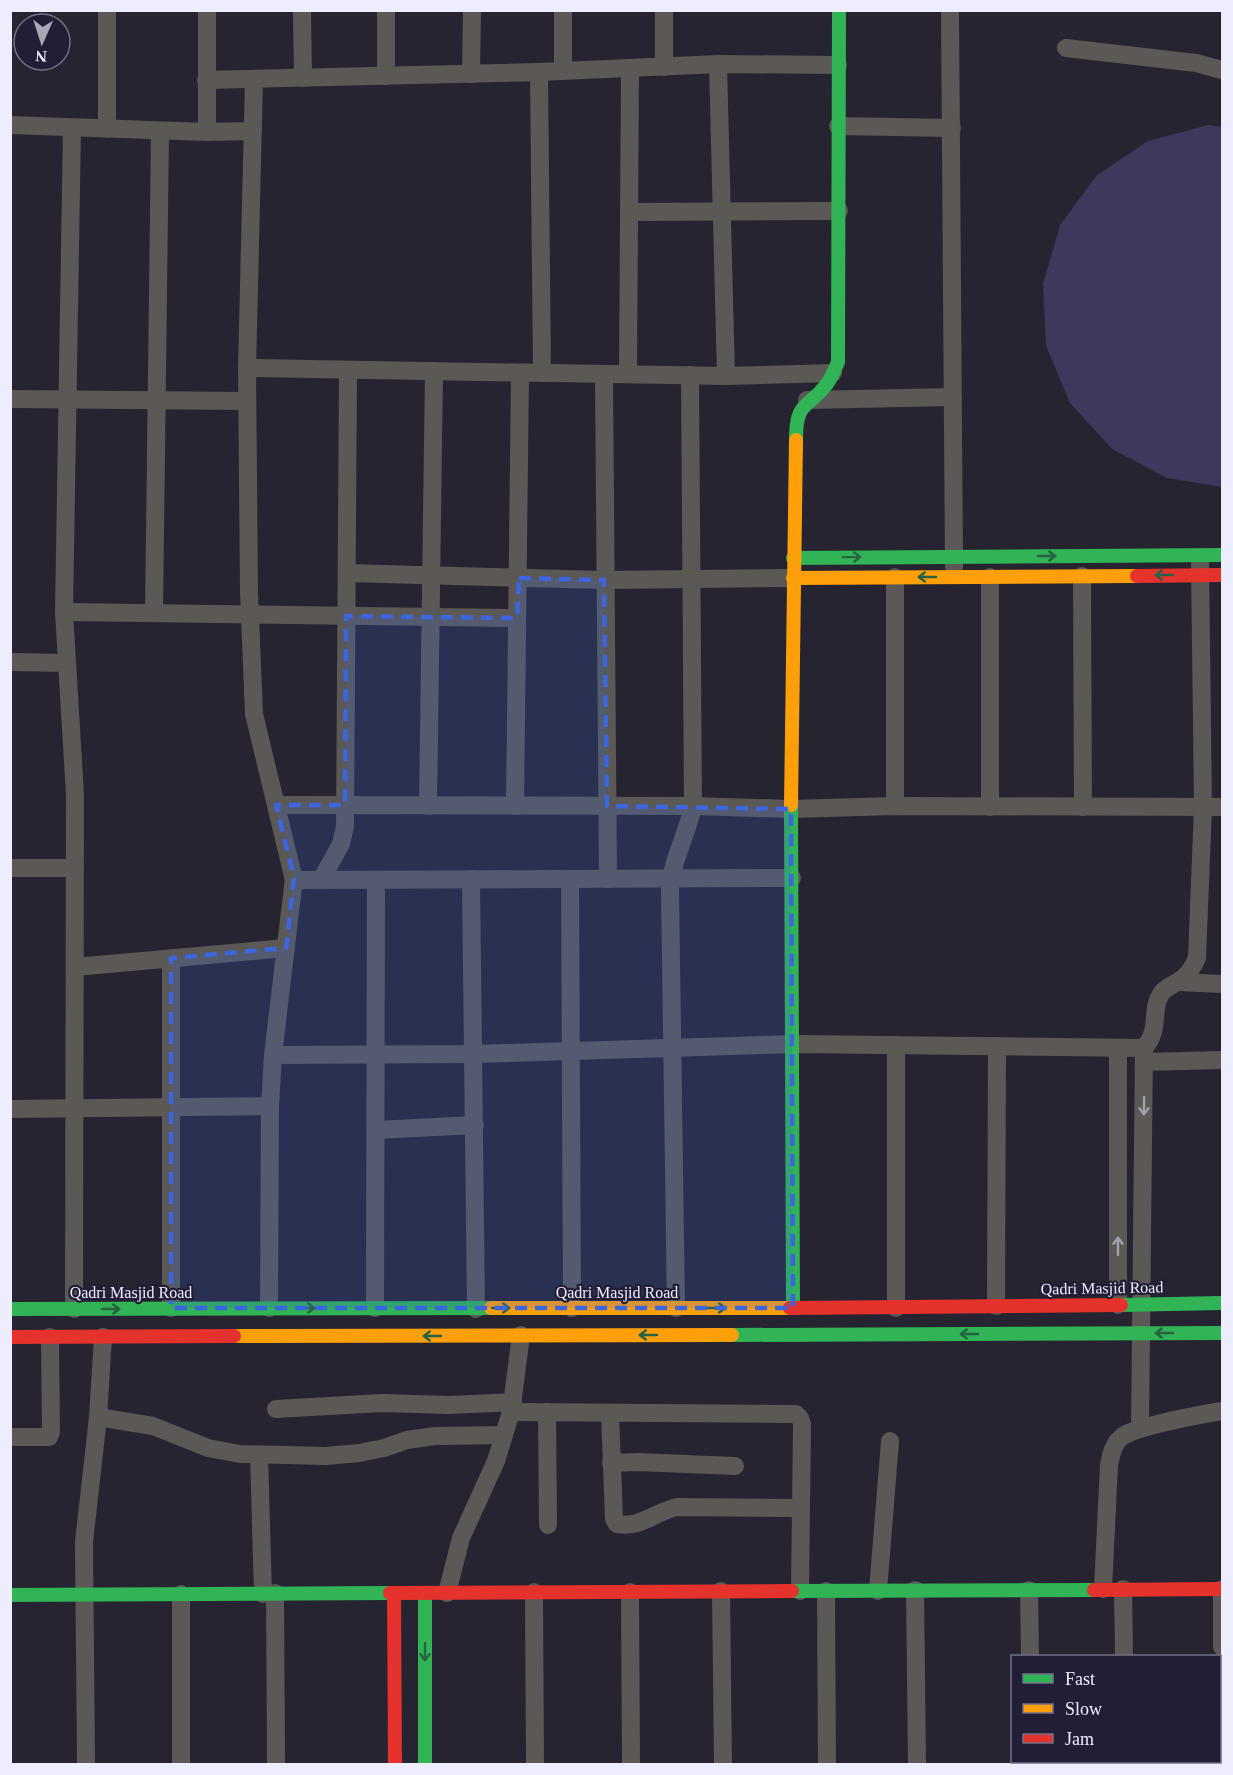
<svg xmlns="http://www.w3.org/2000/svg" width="1233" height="1775" font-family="Georgia,serif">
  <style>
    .green { fill: #3d385c }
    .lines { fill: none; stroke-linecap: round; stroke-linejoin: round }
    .street { stroke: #5b5855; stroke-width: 18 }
    .fast { stroke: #30b455; stroke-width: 14 }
    .slow { stroke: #ff9f0a; stroke-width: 14 }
    .jam { stroke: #e5322d; stroke-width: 14 }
    .oneway { stroke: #286244 }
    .oneway2 { stroke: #a4a2aa }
    .marked { fill: #3c66de; fill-opacity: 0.2; stroke: #3c66de; stroke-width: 4.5; stroke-dasharray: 12 8; stroke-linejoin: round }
    .labels { text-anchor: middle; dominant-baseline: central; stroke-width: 4.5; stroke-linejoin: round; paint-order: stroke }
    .street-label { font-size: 16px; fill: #eeedfe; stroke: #211e36 }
  </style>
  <rect width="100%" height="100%" fill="#252430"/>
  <polygon class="green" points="1208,125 1222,127 1222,487 1167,478 1112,449 1070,403 1046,346 1043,284 1060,225 1097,175 1148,141"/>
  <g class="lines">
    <g class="street">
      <polyline points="107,10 107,129"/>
      <polyline points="302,10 303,78"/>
      <polyline points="386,10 386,76"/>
      <polyline points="950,10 954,567"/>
      <polyline points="1066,48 1196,63 1222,70"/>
      <polyline points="718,64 726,376"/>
      <polyline points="664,67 664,10"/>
      <polyline points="563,71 563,10"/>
      <polyline points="539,72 542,373"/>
      <polyline points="471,74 472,10"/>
      <polyline points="254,79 247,368 249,593 254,714 294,880 792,878"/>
      <polyline points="206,80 539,72 718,64 838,65"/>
      <polyline points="10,125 207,132 253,131"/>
      <polyline points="838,126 952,128"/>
      <polyline points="72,128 64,612 75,795 74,1309"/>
      <polyline points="207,132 207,10"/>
      <polyline points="629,212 839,211"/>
      <polyline points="247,368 726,376 833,373"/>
      <polyline points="604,374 608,879"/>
      <polyline points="628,374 630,68"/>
      <polyline points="10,399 247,401"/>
      <polyline points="807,400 953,397"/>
      <polyline points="347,573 604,580 793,578"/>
      <polyline points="1082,576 1083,807"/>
      <polyline points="64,612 517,618"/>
      <polyline points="154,613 160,131"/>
      <polyline points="10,662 66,663"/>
      <polyline points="276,805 693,806 791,809 895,806 1222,807"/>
      <polyline points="428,806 434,371"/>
      <polyline points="515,806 520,373"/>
      <polyline points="895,806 895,577"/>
      <polyline points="990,807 990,577"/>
      <polyline points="10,868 75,868"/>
      <polyline points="471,879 476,1309"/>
      <polyline points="570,879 572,1308"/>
      <polyline points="321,880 341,844 345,826 348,370"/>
      <polyline points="171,958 171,1308"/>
      <polyline points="75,967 286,948"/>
      <polyline points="1178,982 1222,984"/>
      <path d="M273,1055L474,1054L793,1044L1144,1048C1161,1030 1150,1010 1161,994C1163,990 1168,988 1172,985C1186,978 1191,971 1197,958L1203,807L1200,563"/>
      <polyline points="1144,1062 1222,1060"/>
      <polyline points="10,1109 270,1106"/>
      <polyline points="376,1130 475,1125"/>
      <polyline points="1118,1305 1118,1048"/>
      <polyline points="996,1306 997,1046"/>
      <polyline points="269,1308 270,1106 273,1055 294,878"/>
      <polyline points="375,1308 376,880"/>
      <path d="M676,1308L670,891C671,861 687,836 693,806L690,375"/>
      <polyline points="896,1308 896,1045"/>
      <polyline points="276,1409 382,1403 449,1405 513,1402"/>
      <polyline points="511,1412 796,1414 800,1418 802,1424 800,1591"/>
      <polyline points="547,1412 548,1525"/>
      <path d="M610,1413L614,1519L617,1524C639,1529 657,1511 677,1507L801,1508"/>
      <polyline points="98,1417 153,1426 208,1448 240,1454 326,1456 359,1453 384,1448 407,1440 435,1436 504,1435"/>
      <polyline points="1140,1429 1144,1048"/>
      <polyline points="10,1437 49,1437 51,1432 50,1337"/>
      <polyline points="259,1455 263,1594"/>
      <polyline points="611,1463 638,1462 735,1466"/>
      <path d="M1103,1589L1109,1465C1111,1455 1113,1443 1123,1436C1138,1426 1203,1414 1222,1411"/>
      <polyline points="1123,1589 1124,1656"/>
      <polyline points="1222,1589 1222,1647"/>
      <polyline points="915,1590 917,1764"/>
      <polyline points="1029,1590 1030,1656"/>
      <polyline points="721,1591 723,1764"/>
      <polyline points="826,1591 827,1764"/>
      <polyline points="878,1591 890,1441"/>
      <polyline points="534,1592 535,1764"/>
      <polyline points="630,1592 631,1764"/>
      <polyline points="275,1593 276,1764"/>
      <polyline points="447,1593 461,1538 496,1461 511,1412 521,1335"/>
      <polyline points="181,1594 181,1764"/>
      <polyline points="1031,1762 1031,1764"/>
      <polyline points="1125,1762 1125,1764"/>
      <polyline points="86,1764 84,1542 98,1417 103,1337"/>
    </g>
    <g class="fast">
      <path d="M796,440C796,400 807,410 827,384C832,377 835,369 838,362L839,10"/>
      <polyline points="793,558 1222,555"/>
      <polyline points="791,805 793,1308"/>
      <polyline points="1121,1305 1222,1303"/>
      <polyline points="10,1309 491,1308"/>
      <polyline points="732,1335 1222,1333"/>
      <polyline points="792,1591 1094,1590"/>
      <polyline points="425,1593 425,1764"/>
      <polyline points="10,1595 390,1593"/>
    </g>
    <g class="slow">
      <polyline points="793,578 1137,576"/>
      <polyline points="791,805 796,440"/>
      <polyline points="491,1308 790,1308"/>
      <polyline points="234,1336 732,1335"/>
    </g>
    <g class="jam">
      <polyline points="1137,576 1222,575"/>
      <polyline points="790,1308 1121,1305"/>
      <polyline points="10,1337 234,1336"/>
      <polyline points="1094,1590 1222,1589"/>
      <polyline points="390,1593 792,1591"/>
      <polyline points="394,1594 395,1764"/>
    </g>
  </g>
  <defs><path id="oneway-shaft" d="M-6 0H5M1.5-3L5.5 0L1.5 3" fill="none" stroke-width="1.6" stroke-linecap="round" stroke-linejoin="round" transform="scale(1.5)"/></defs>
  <g class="oneway">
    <use href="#oneway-shaft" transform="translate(1047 556)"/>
    <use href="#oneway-shaft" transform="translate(852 557) rotate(-1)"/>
    <use href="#oneway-shaft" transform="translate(1164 575) rotate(180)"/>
    <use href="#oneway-shaft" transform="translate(927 577) rotate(180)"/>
    <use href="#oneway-shaft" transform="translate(306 1308)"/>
    <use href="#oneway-shaft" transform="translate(501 1308)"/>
    <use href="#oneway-shaft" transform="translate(717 1308)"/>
    <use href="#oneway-shaft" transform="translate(111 1309)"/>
    <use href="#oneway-shaft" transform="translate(1164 1333) rotate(180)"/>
    <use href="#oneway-shaft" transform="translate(969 1334) rotate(180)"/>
    <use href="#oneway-shaft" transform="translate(648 1335) rotate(180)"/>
    <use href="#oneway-shaft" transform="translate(432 1336) rotate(180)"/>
    <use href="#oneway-shaft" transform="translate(425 1652) rotate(90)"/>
  </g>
  <g class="oneway2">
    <use href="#oneway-shaft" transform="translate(1144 1106) rotate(91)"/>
    <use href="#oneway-shaft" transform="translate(1118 1246) rotate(-90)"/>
  </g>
  <path class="marked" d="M519,578L604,580L607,806L791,809L793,1308H171V958L286,948L294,878L276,805H345L346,616L517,618Z"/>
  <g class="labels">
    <g class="street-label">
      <text transform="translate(1102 1288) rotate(-1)">Qadri Masjid Road</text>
      <text x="131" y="1292">Qadri Masjid Road</text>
      <text x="617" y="1292">Qadri Masjid Road</text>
    </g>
  </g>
  <rect width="1233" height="1775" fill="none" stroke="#eeedfe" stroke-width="24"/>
  <rect x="1011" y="1655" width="210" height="108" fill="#211e36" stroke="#737186" stroke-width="1.5"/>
  <rect x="1023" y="1674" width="30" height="9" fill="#30b455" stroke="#737186" stroke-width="1.5"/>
  <text x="1065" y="1685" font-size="18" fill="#eeedfe">Fast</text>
  <rect x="1023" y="1704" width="30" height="9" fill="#ff9f0a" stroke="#737186" stroke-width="1.5"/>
  <text x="1065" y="1715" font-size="18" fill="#eeedfe">Slow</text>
  <rect x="1023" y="1734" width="30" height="9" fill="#e5322d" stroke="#737186" stroke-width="1.5"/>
  <text x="1065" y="1745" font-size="18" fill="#eeedfe">Jam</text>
  <g transform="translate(42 42) rotate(183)"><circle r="28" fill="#211e36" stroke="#737186" stroke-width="1.5"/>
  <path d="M0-4.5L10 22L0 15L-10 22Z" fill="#a8a7b6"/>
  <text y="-9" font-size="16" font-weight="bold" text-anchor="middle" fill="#eeedfe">N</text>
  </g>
</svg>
